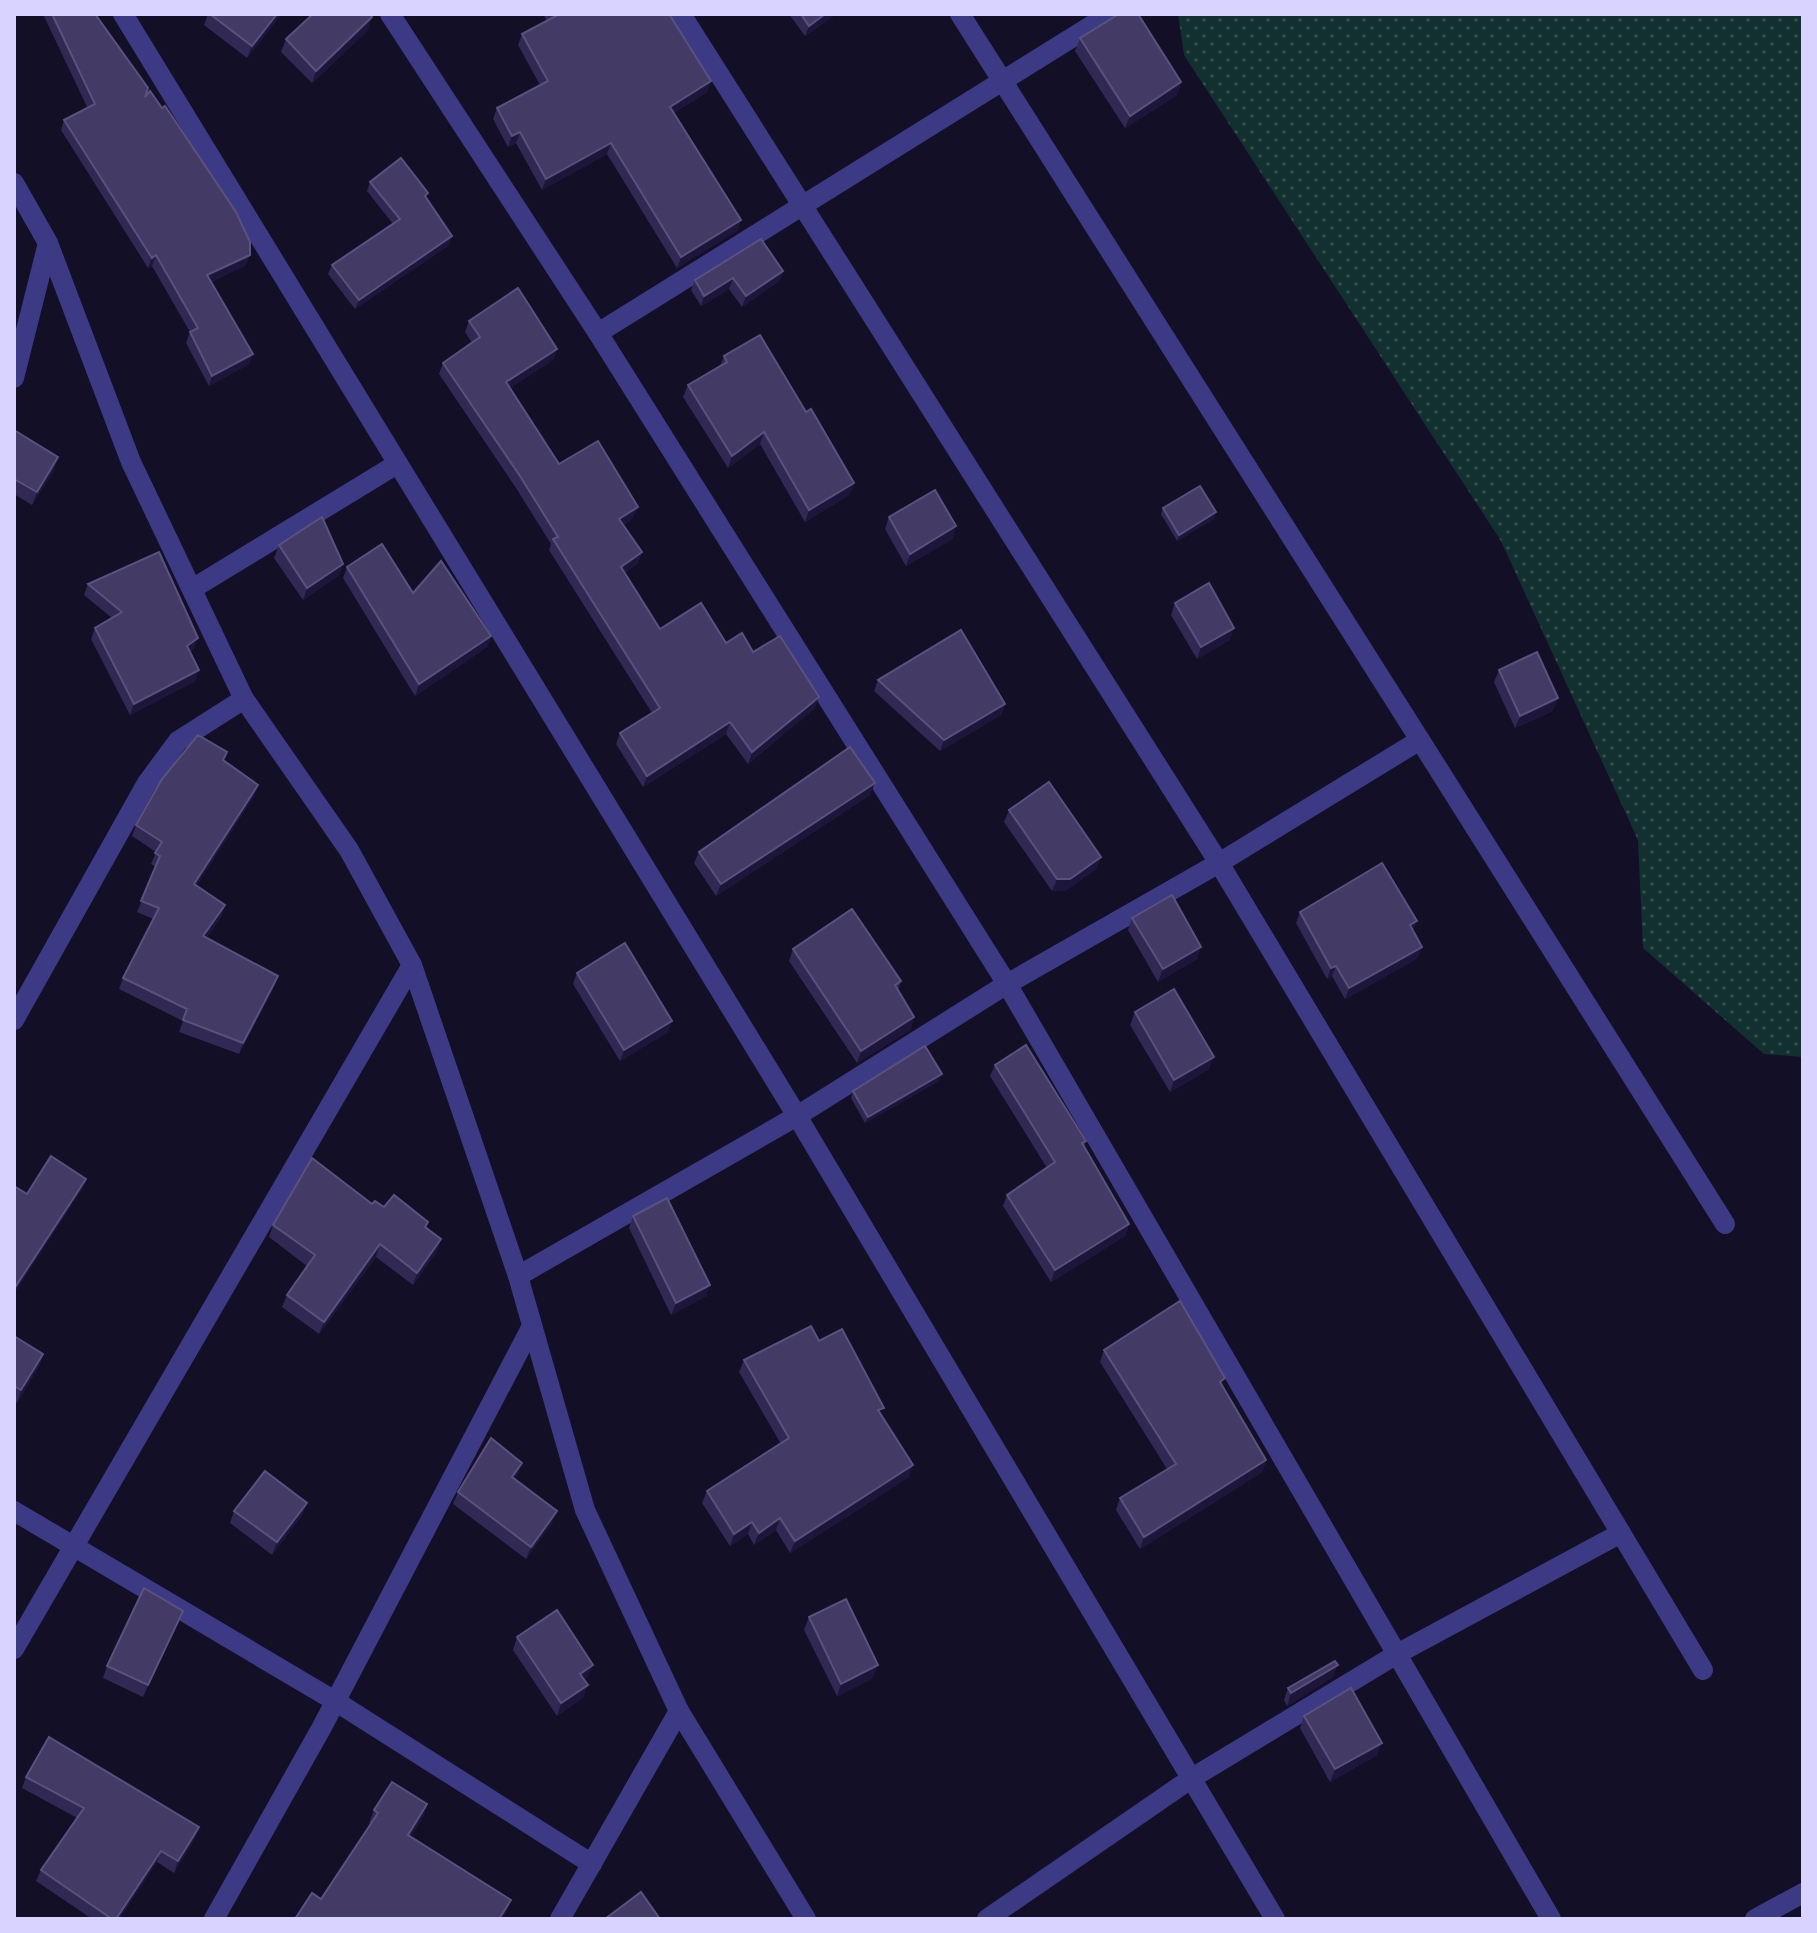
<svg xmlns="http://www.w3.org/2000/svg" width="1817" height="1933" font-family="Lato,sans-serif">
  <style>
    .grass { fill: url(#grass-dots) }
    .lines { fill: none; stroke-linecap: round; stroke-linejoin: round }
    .minor { stroke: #3d3a85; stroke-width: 20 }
    .wall { fill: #312854 }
    .shaded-wall { fill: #1d163a }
    .building { fill: #433a66; stroke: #5a527e; stroke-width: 2 }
  </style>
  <defs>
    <pattern id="grass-dots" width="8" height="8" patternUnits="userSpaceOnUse" patternTransform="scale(2)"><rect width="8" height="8" fill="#12302f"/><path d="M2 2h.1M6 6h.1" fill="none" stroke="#344d4e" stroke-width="1.8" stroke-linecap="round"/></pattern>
  </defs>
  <rect width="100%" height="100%" fill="#130f26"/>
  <polygon class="grass" points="1178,14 1803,14 1803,1057 1764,1054 1643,948 1638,840 1501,541 1184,55"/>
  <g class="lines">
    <g class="minor">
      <polyline points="123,14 797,1116 1275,1919"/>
      <polyline points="390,14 598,333 1007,984 1551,1919"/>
      <polyline points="681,14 1219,863 1703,1670"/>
      <polyline points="14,183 48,243 131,462 244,699 349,850 412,965 518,1276 585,1510 679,1711 806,1919"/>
      <polyline points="598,333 1110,14"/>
      <polyline points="14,378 48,243"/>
      <polyline points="192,589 397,464"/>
      <polyline points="1420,740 1725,1224"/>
      <polyline points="14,1020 147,783 178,741 244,699"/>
      <polyline points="518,1276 797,1116 1007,984 1219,863 1420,740 960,14"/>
      <polyline points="14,1511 335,1701 592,1864"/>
      <polyline points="14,1649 412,965"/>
      <polyline points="214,1919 322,1727 532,1326"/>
      <polyline points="560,1919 679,1711"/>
      <polyline points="987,1919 1192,1778 1397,1654 1621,1533"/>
      <polyline points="1755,1919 1803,1893"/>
    </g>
  </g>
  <g class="wall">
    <polygon points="43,14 95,14 246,265 211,282 249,364 209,386 186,343 190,332 152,266 148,268 61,130 64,120 87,107"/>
    <polygon points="208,14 281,14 247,58 204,25"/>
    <polygon points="543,14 669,14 711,81 707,92 674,113 741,220 737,231 677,268 607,154 542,190 516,143 508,147 493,119 497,108 540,85 518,45 522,34 547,21"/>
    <polygon points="789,14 836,14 805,36"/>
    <polygon points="368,30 312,83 281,52 286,39"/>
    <polygon points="1080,38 1181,82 1177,95 1125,128 1075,51"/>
    <polygon points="370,182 427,198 449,245 355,309 328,274 332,265 393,224 367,191"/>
    <polygon points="783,271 779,281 742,307 729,289 701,306 691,290 695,280"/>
    <polygon points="469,321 557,349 553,360 510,388 559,464 633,518 623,525 642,552 638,563 625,573 660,629 726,643 753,652 815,708 748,764 726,734 643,787 616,744 620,733 652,713 549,550 551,544 516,488 439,374 443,363 472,343 465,332"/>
    <polygon points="724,356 806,412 854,483 849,495 805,522 760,444 728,468 683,397 688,385 720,366"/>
    <polygon points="14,430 54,470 32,505 14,494"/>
    <polygon points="1163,508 1214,519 1177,541 1161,514"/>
    <polygon points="889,517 956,526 952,539 906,566 885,529"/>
    <polygon points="279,545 343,564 338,576 303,600 274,558"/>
    <polygon points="347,567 413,593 491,636 487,647 415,696 343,578"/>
    <polygon points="88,584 194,649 190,652 195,681 130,715 91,639 95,628 112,618 84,595"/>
    <polygon points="1175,603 1230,640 1197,659 1171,615"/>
    <polygon points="1499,670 1553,711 1515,728 1494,682"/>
    <polygon points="878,680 1005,704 1001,715 940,751 874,691"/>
    <polygon points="224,761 254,796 196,886 225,905 221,917 206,938 278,976 274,987 239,1054 179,1032 183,1021 119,989 123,978 153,919 137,912 156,867 151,864 156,852 132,836 136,825"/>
    <polygon points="870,795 716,896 694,863 699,852"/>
    <polygon points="1009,810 1101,857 1096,869 1065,891 1052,891 1004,822"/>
    <polygon points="1300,912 1413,931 1418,958 1345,999 1332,976 1327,979 1296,923"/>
    <polygon points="1132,918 1197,959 1158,982 1128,930"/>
    <polygon points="793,949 901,981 898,990 914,1017 910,1030 857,1063 789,961"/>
    <polygon points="577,973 668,1032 620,1061 573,984"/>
    <polygon points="1135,1012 1209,1069 1170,1092 1130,1025"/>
    <polygon points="995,1065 1086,1141 1084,1147 1129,1224 1125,1236 1051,1282 1003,1206 1007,1195 1047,1168 990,1076"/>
    <polygon points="939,1081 865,1123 851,1098 853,1091"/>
    <polygon points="372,1204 428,1222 426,1228 441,1239 437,1251 413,1285 376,1257 319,1334 282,1307 287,1295 307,1266 269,1237 273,1225"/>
    <polygon points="633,1216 706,1296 671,1315 629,1228"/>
    <polygon points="14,1336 43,1354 39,1366 17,1403 14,1401"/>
    <polygon points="819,1341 881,1415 909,1477 790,1553 776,1530 754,1545 748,1534 730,1546 702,1503 707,1491 781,1444 739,1372 744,1360"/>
    <polygon points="1104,1350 1222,1385 1266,1460 1262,1472 1140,1549 1116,1510 1120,1498 1167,1469 1100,1362"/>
    <polygon points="522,1463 515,1479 552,1523 526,1559 453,1504 458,1492"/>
    <polygon points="307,1503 302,1515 272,1555 230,1523 234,1511"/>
    <polygon points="183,1611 178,1623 143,1697 103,1678 107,1666"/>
    <polygon points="809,1617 873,1678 837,1696 804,1630"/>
    <polygon points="517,1637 588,1677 584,1680 584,1697 557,1716 513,1650"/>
    <polygon points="1333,1677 1287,1706 1284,1700 1288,1688"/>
    <polygon points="1304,1716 1377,1755 1330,1782 1300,1728"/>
    <polygon points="26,1777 195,1838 174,1873 157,1862 119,1919 92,1919 36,1881 41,1870 77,1818 22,1788"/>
    <polygon points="427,1804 423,1817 410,1837 506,1913 321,1899 371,1824 369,1823 374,1810"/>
  </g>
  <g class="shaded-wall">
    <polygon points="277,14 281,14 280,17 247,58 252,46"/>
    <polygon points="825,14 836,14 805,36 809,26"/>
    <polygon points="372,17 368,30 312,83 316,71"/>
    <polygon points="711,81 707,92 666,118 670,107"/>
    <polygon points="1181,82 1177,95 1125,128 1130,116"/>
    <polygon points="520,132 516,143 508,147 512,136"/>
    <polygon points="611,143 607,154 542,190 546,179"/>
    <polygon points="741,220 737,231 677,268 681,257"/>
    <polygon points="452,236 449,245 355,309 359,300"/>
    <polygon points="156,255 152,266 148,268 152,258"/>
    <polygon points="250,255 246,265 203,286 207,275"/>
    <polygon points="783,271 779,281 742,307 746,296"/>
    <polygon points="733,278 729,289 701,306 704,296"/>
    <polygon points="557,349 553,360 502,394 506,382"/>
    <polygon points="253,354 249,364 209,386 212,376"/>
    <polygon points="764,432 760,444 728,468 732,456"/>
    <polygon points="58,457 54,470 32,505 37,492"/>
    <polygon points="854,483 849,495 805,522 809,510"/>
    <polygon points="638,507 633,518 615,530 619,519"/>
    <polygon points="1216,512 1214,519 1177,541 1179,535"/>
    <polygon points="956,526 952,539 906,566 910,554"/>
    <polygon points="642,552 638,563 617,579 621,567"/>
    <polygon points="343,564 338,576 303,600 307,588"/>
    <polygon points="1234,628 1230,640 1197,659 1201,647"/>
    <polygon points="491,636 487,647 415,696 419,684"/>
    <polygon points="198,638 194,649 183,657 187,646"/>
    <polygon points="199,670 195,681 130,715 134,704"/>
    <polygon points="819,697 815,708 748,764 752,752"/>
    <polygon points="1558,698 1553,711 1515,728 1520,716"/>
    <polygon points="1005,704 1001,715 940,751 944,740"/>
    <polygon points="730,722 726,734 643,787 647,776"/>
    <polygon points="875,783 870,795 716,896 721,884"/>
    <polygon points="258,785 254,796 190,895 194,884"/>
    <polygon points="1101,857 1096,869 1065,891 1052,891 1057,879"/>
    <polygon points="225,905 221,917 199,947 203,936"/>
    <polygon points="1417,921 1413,932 1410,925"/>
    <polygon points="1201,947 1197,959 1158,982 1163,969"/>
    <polygon points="1422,947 1418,958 1345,999 1349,988"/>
    <polygon points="1336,966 1332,976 1327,979 1331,968"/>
    <polygon points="278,976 274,987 239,1054 243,1043"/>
    <polygon points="914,1017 910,1030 857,1063 861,1051"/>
    <polygon points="672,1021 668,1032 620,1061 624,1050"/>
    <polygon points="1214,1057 1209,1069 1170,1092 1174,1080"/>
    <polygon points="942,1074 939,1081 865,1123 868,1117"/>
    <polygon points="86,1179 81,1191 14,1294 14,1289"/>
    <polygon points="1129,1224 1125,1236 1051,1282 1055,1270"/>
    <polygon points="441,1239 437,1251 413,1285 417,1273"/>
    <polygon points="380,1244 376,1257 319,1334 324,1322"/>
    <polygon points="710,1285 706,1296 671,1315 676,1303"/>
    <polygon points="43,1354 39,1366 17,1403 21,1390"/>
    <polygon points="1266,1460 1262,1472 1140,1549 1144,1537"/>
    <polygon points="522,1463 518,1475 508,1489 512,1477"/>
    <polygon points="913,1465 909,1477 790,1553 795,1541"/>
    <polygon points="307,1503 302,1515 272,1555 277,1542"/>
    <polygon points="557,1511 552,1523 526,1559 531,1547"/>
    <polygon points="780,1518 776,1530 754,1545 759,1533"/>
    <polygon points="752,1522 748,1534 730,1546 734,1534"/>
    <polygon points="183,1611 178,1623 143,1697 148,1685"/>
    <polygon points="593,1665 588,1677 576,1686 580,1674"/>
    <polygon points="878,1665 873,1678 837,1696 841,1684"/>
    <polygon points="1338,1665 1333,1677 1287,1706 1291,1693"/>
    <polygon points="588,1685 584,1697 557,1716 561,1703"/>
    <polygon points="1382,1743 1377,1755 1330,1782 1335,1769"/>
    <polygon points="427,1804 423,1817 403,1848 408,1835"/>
    <polygon points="199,1827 195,1838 174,1873 178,1861"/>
    <polygon points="161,1851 157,1862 119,1919 116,1919"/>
    <polygon points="511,1900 506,1913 502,1919 499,1919"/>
  </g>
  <g class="building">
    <polygon points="52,14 95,14 148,88 145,97 150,91 162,108 165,106 236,212 250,242 250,255 207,275 253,354 212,376 190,332 198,328 156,255 152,258 64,120 95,104"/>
    <polygon points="210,14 277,14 252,46"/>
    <polygon points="313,14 369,14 372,17 316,71 286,39"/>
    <polygon points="554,14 669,14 711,81 670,107 741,220 681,257 611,143 546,179 520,132 512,136 497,108 548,81 522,34 556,16"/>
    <polygon points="801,14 825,14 809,26"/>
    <polygon points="1119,14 1138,14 1181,82 1130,116 1080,38"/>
    <polygon points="401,158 428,193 425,196 452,236 359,300 332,265 400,219 370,182"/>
    <polygon points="761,239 783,271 746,296 733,278 704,296 695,280"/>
    <polygon points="518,288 557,349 506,382 559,464 598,441 638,507 619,519 642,552 621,567 660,629 701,603 726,643 742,633 753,652 780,636 819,697 752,752 730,722 647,776 620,733 660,708 553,539 558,537 520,476 443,363 480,337 469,321"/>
    <polygon points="760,335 806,412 811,409 854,483 809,510 764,432 732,456 688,385 727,362 724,356"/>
    <polygon points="14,430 58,457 37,492 14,479"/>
    <polygon points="1200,486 1216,512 1179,535 1163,508"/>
    <polygon points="935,490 956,526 910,554 889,517"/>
    <polygon points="322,517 343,564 307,588 279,545"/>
    <polygon points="382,544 413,593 441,561 491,636 419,684 347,567"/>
    <polygon points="159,552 198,638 187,646 199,670 134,704 95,628 122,612 88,584"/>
    <polygon points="1209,583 1234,628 1201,647 1175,603"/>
    <polygon points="961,630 1005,704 944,740 878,680"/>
    <polygon points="1537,652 1558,698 1520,716 1499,670"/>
    <polygon points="198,735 227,752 223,760 258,785 194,884 225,905 203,936 278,976 243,1043 183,1020 187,1009 123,978 159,908 141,901 160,856 155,853 162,842 136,825 162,779"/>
    <polygon points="850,747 875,783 721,884 699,852"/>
    <polygon points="1049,782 1101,857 1070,879 1057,879 1009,810"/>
    <polygon points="1382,863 1417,921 1410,925 1422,947 1349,988 1336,966 1331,968 1300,912"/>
    <polygon points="1172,895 1201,947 1163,969 1132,918"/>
    <polygon points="852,909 901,981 895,985 914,1017 861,1051 793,949"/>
    <polygon points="625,943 672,1021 624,1050 577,973"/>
    <polygon points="1174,989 1214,1057 1174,1080 1135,1012"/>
    <polygon points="1026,1045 1086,1141 1082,1143 1129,1224 1055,1270 1007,1195 1055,1162 995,1065"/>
    <polygon points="925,1046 942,1074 868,1117 853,1091"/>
    <polygon points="51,1156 86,1179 14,1289 14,1186 27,1194"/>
    <polygon points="312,1158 372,1204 375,1201 384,1207 394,1195 428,1222 425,1227 441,1239 417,1273 380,1244 324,1322 287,1295 315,1255 273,1225"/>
    <polygon points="667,1198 710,1285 676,1303 633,1216"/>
    <polygon points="1180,1301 1225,1378 1220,1382 1266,1460 1144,1537 1120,1498 1176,1464 1104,1350"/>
    <polygon points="811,1326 819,1341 842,1329 884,1408 878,1410 913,1465 795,1541 780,1518 759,1533 752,1522 734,1534 707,1491 789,1438 744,1360"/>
    <polygon points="14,1336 43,1354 21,1390 14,1386"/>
    <polygon points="491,1438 522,1463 512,1477 557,1511 531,1547 458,1492"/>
    <polygon points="265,1471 307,1503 277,1542 234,1511"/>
    <polygon points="144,1588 183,1611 148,1685 107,1666"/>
    <polygon points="846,1599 878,1665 841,1684 809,1617"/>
    <polygon points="557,1610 593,1665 580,1674 588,1685 561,1703 517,1637"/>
    <polygon points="1335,1661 1338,1665 1291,1693 1288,1688"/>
    <polygon points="1351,1688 1382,1743 1335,1769 1304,1716"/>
    <polygon points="49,1737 199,1827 178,1861 161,1851 116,1919 112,1919 41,1870 84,1808 26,1777"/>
    <polygon points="392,1782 427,1804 408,1835 511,1900 499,1919 295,1919 312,1893 321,1899 378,1813 374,1810"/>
    <polygon points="641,1892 660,1919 605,1919"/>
  </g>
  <rect width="1817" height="1933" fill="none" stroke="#d9d4ff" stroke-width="32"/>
</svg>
